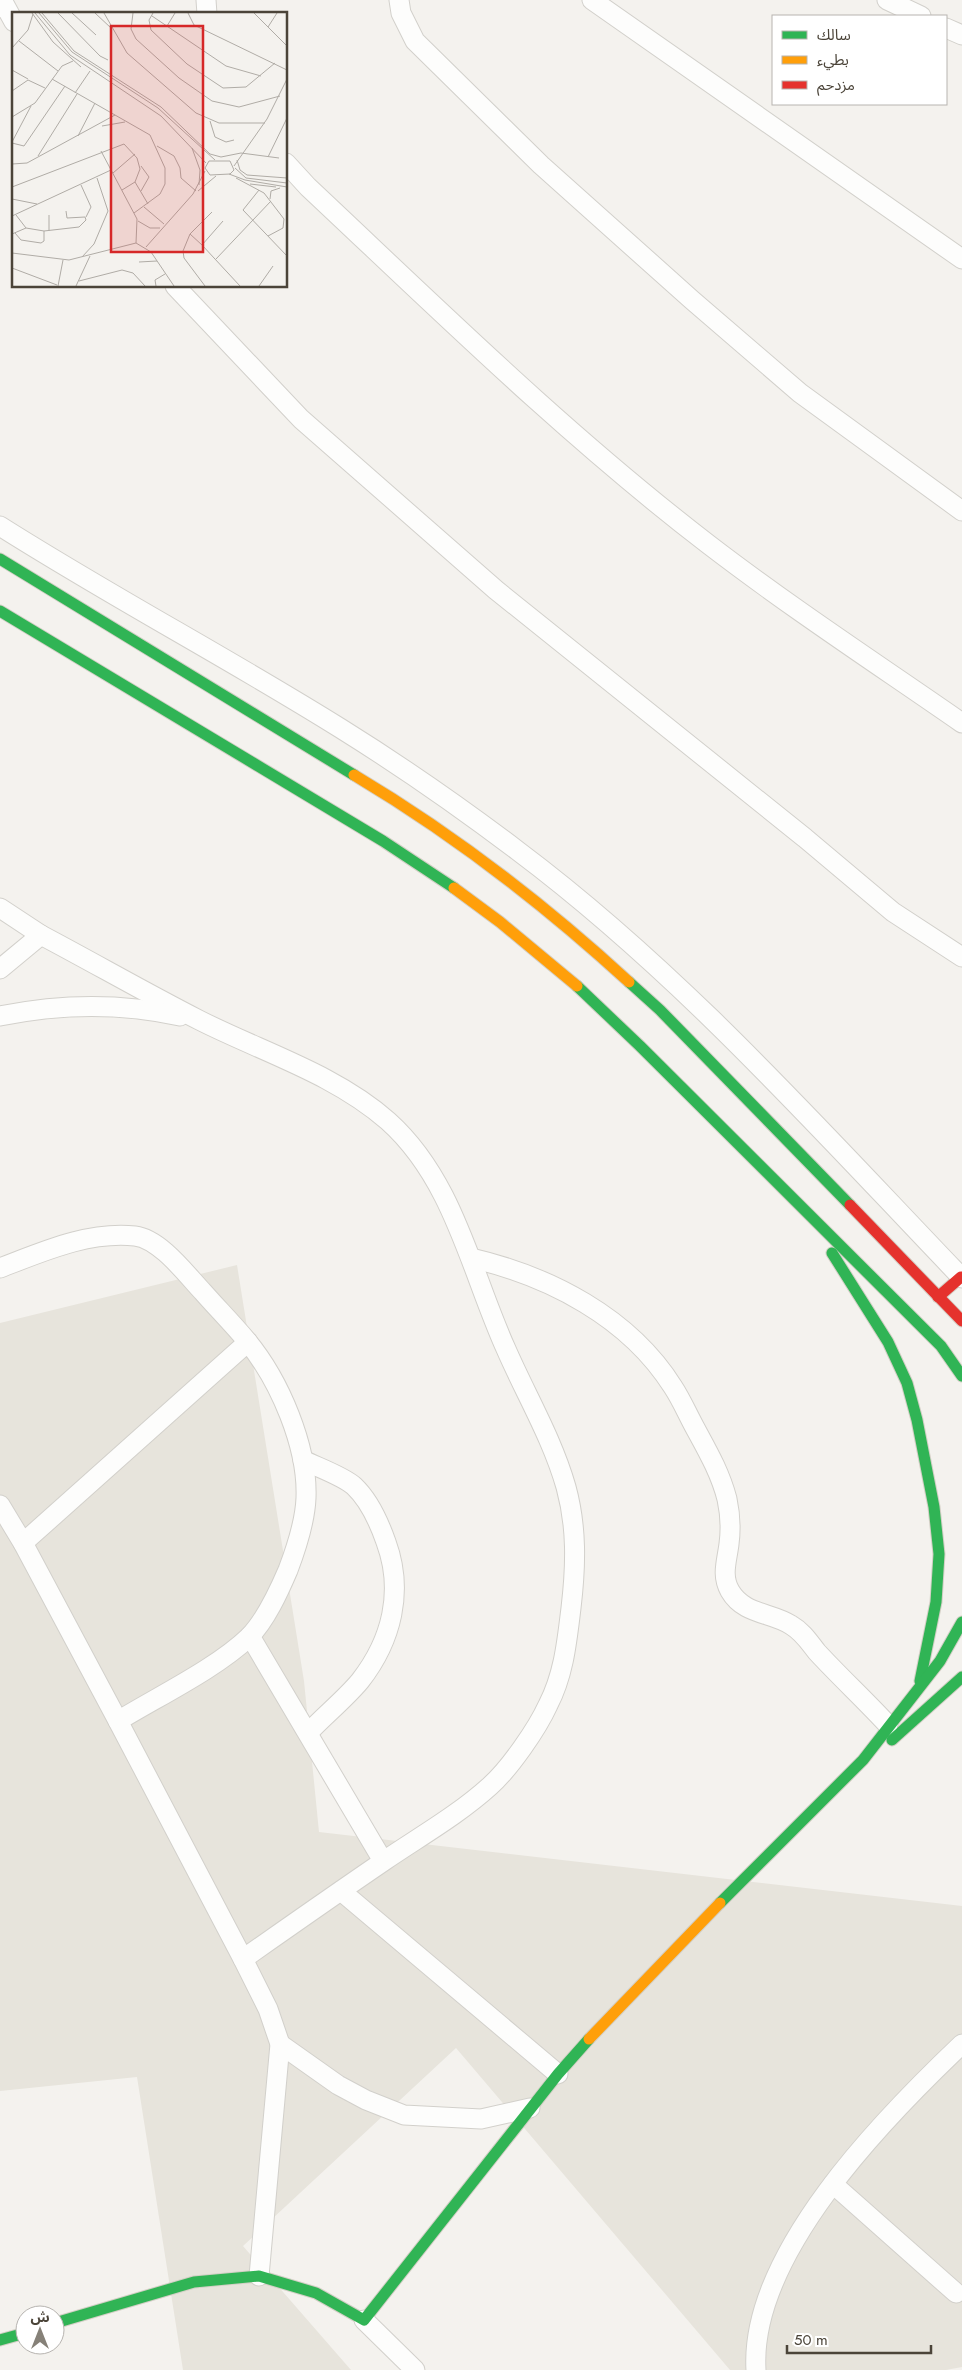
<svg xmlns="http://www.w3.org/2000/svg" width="962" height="2370" font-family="Jost,'Noto Sans Arabic',sans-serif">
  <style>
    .residential { fill: #e7e4dc }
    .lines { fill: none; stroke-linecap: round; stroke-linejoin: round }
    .street-casing { stroke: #d2d0cb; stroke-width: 21 }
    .fast-casing { stroke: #d3cfc5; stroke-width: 13 }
    .slow-casing { stroke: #d3cfc5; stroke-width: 13 }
    .jam-casing { stroke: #d3cfc5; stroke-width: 13 }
    .street { stroke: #fdfdfc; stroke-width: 19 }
    .fast { stroke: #30b455; stroke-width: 11 }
    .slow { stroke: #ff9f0a; stroke-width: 11 }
    .jam { stroke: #e5322d; stroke-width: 11 }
    .inset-road { fill: none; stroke: #b0aca6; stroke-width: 1 }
    .view { fill: #d62828; fill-opacity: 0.15; stroke: #d62828; stroke-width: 2.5 }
    .inset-edge { fill: none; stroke: #4b4439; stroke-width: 2.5 }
  </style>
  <rect width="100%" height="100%" fill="#f4f2ee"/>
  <polygon class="residential" points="237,1265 304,1681 319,1832 962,1906 962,2367 946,2370 730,2370 456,2048 243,2246 351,2370 183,2370 137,2077 0,2091 0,1323"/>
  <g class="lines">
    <g class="street-casing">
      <g id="street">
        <polyline points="2,0 14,22"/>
        <polyline points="206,0 207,14"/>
        <polyline points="399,0 401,13 415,41 541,165 692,300 800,393 962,511"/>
        <polyline points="592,0 962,259"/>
        <polyline points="887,0 921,16"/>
        <polyline points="946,28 962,35"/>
        <path d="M286,163L308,187C438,309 566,435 708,544C790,607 877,664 962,723"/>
        <polyline points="175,286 301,419 496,590 805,838 893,912 962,957"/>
        <path d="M0,526C112,597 228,658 340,728C401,766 460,807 518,851C682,974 820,1130 962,1278"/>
        <polyline points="0,908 41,935"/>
        <path d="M0,969L41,935C94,963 146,993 199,1020C262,1052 335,1074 388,1121C454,1180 471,1272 506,1349C526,1395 552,1438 566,1487C577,1527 576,1566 571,1608C567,1641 564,1674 548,1705C537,1729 510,1768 490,1786C458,1815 419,1837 384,1861C337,1893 290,1926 243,1959"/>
        <path d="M0,1016C59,1004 121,1003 180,1016"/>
        <path d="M471,1258C549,1276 629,1317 673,1387C681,1399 687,1413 694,1426C707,1450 720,1472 727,1499C730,1513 731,1529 729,1544C727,1561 721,1575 730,1591C744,1615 771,1612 791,1625C803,1632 809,1642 817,1652C840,1677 865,1700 888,1725"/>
        <path d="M0,1268C42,1252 88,1231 135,1236C160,1239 186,1274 203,1292C217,1308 233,1324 247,1341C280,1381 308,1447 306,1498C305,1522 296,1549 288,1570C279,1591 266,1620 249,1637C217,1668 157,1697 118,1721"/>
        <path d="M303,1460C317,1467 343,1476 354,1486C370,1501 379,1522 386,1542C404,1591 392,1640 360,1681C345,1699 325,1715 309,1732"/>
        <polyline points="0,1505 23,1543 118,1721 243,1959 268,2009 280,2044 259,2276"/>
        <polyline points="23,1543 248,1342"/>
        <polyline points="250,1636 383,1861"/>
        <polyline points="341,1891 558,2074"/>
        <polyline points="280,2044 338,2085 366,2100 404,2115 481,2119 530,2108"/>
        <polyline points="833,2184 956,2293"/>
        <polyline points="364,2320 415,2370"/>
        <path d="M756,2370C749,2255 884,2118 962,2044"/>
      </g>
    </g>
    <g class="fast-casing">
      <g id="fast">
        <polyline points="0,559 354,775"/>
        <polyline points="0,611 383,841 454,888"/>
        <polyline points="629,982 660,1010 850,1205"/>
        <polyline points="577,986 640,1046 941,1346 962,1376"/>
        <polyline points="832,1253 888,1342 907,1383 917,1420 934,1507 939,1554 936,1602 920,1681"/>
        <polyline points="892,1740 962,1677"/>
        <polyline points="720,1903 863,1760 940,1661 962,1622"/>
        <polyline points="55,2323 194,2282 259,2276 316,2293 364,2320 558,2074 589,2039"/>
        <polyline points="0,2340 25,2333"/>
      </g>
    </g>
    <g class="slow-casing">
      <g id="slow">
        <path d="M354,775C453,834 544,904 629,982"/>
        <polyline points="454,888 500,922 577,986"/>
        <polyline points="589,2039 720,1903"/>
      </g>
    </g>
    <g class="jam-casing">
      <g id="jam">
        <polyline points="850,1205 962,1321"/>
        <polyline points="938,1297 961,1277"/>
      </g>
    </g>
    <use href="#street" class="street"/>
    <use href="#fast" class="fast"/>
    <use href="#slow" class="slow"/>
    <use href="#jam" class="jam"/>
  </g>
  <g transform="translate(12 12)">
    <rect width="275" height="275" fill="#f4f2ee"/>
    <path class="inset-road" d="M20,1L41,30L69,55M23,1L58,43L149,104L194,151M27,1L60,40L146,96L203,148M30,1L62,39L149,95L198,142L209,145L229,141L267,146M46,1L88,44L96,48M60,1L84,23M83,1L99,16M92,1L115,41L184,101L207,111H253M121,1L119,17L124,27L167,66L200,89L227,95L268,84M141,1L137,8L139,18L175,52L211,76L234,75L263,51M176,1L182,13L275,58M242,1L275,34M140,4L214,54L249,64M155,14L163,1M256,15L265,1M7,29L46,59M0,36L16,18L21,2M0,58L16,67M40,67L103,103M0,79L16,68L33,76M63,81L78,59M0,105L23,91L50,54L61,49M198,109L203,125L214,130L222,128M90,114L113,110M66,124L83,91M0,130L19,94M0,131L12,134L53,74M145,134L162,144L168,156L169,166L184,179M180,136L188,158L187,173M89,139L125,207L124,231M26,144L65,82M256,145L275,106M225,148L228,158L235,163L275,166M197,149H218L222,158L218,162L198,163L193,156ZM0,152L15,151L103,103L138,123L153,156V172L148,182L122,201M222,154L255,107L275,67M223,156L234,166L275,171M101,161L123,142M217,162L233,168L275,175M224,166L252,181L272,207L271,216L256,224M123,170L136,192M238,172L264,175M69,173L79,195L74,205M0,175L112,132L125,146L128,157L123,170L110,178M247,178L231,198L275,244M129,179L137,165L129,154M186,179L204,164M0,187L25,192M258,187L259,179L268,176M132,195L152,212M4,203L14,216M37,203V219M0,204L99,158M126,209L138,216H148M211,209L190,233L228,274M3,221L9,228L29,231L32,229V219M0,222L14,216L32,219L67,215L74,208L73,205L55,206L54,199M178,222L190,233M134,235L181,182L193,159M0,241L57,248L124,231L139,240L162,274M70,245L82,232L96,199L85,166M204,247L259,189M127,250L145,249M0,256L45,273M67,269L110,258L121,261L133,274M46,274L51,248M64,274L78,244M144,274L143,268L153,262M193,274L172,246L171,239L178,222L200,200M247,274L261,254"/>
    <path class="view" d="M99,14H191V240H99Z"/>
    <rect width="275" height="275" class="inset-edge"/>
  </g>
  <rect x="772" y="15" width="175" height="90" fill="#ffffff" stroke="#b7b4b0"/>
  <rect x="782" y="31" width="25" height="8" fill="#30b455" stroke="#b7b4b0"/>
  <text x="817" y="40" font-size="15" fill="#4b4439">سالك</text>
  <rect x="782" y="56" width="25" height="8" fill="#ff9f0a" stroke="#b7b4b0"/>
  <text x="817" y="65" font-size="15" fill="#4b4439">بطيء</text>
  <rect x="782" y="81" width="25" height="8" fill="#e5322d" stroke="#b7b4b0"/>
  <text x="817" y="90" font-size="15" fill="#4b4439">مزدحم</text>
  <g transform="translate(40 2330)"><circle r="24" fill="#ffffff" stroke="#b7b4b0"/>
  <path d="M0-4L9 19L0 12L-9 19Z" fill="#868178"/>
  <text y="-8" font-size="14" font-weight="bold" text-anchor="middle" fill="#4b4439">ش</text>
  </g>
  <path d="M787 2345v8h144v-8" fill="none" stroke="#4b4439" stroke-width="2.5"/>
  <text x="794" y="2345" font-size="15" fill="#4b4439" stroke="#ffffff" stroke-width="4" paint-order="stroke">50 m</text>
</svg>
